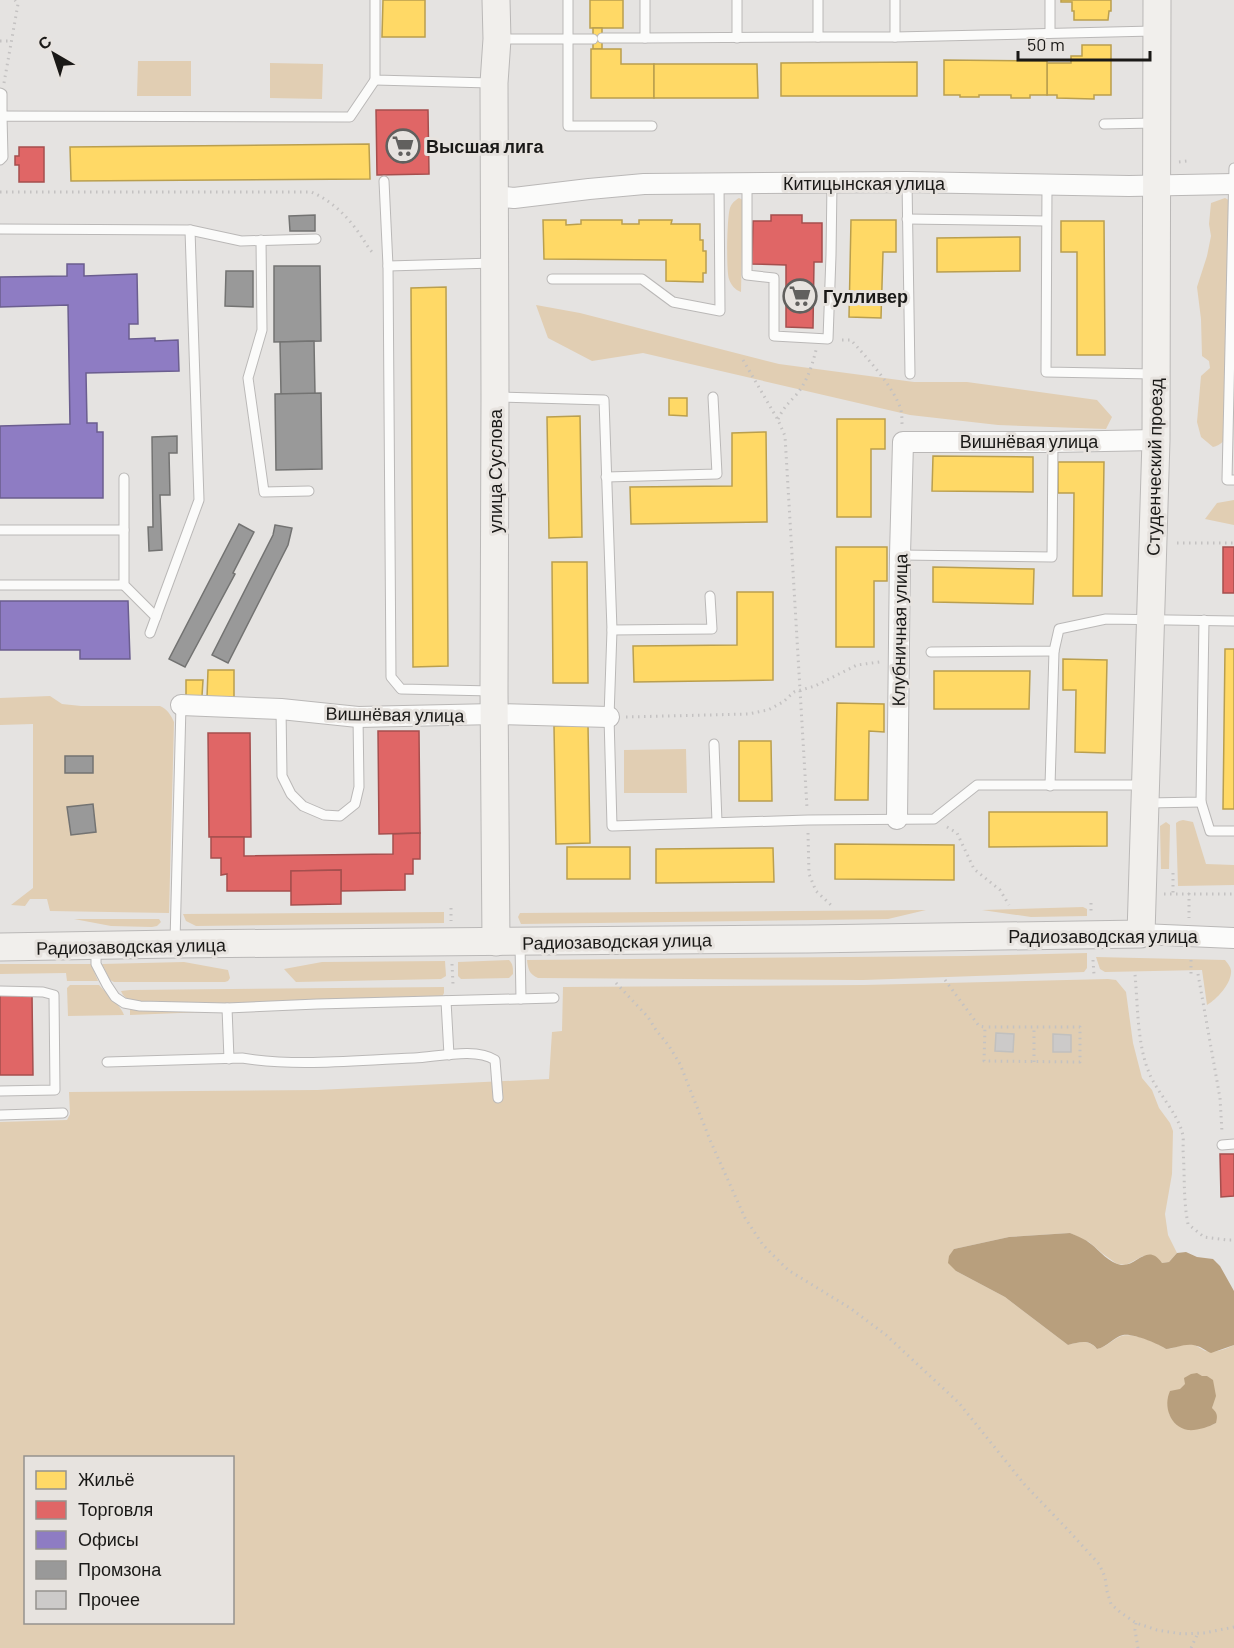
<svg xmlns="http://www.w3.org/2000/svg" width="1234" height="1648" font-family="Barlow,sans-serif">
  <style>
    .green { fill: #e1ceb3; fill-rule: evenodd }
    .water { fill: #b89f7d }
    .homes { fill: #ffd966; stroke: #ba9f4e; stroke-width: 1.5 }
    .shops { fill: #e06666; stroke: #a54f4e; stroke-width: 1.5 }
    .offices { fill: #8e7cc3; stroke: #6b5e8f; stroke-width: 1.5 }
    .industry { fill: #999; stroke: #737372; stroke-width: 1.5 }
    .building { fill: #cccac9; stroke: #c1c0be; stroke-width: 1.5 }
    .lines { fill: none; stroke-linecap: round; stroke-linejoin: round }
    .lane-casing { stroke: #bab8b7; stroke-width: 11 }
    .street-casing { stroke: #bab8b7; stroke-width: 22 }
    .secondary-casing { stroke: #bab8b7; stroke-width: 29 }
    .path { stroke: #c4c2c2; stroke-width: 3; stroke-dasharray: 1.5 4.5; stroke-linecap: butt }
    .lane { stroke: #fbfbfa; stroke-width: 9 }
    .street { stroke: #fbfbfa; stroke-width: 20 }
    .secondary { stroke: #f1efec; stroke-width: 27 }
    .labels { text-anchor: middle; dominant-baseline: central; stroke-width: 6; stroke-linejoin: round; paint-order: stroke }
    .poi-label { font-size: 18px; font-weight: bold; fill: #1a1917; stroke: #e7e3df; text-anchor: start }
    .street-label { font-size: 18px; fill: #1a1917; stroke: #e7e3df }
  </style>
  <rect width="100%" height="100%" fill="#e5e3e1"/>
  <g class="green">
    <polygon points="138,61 191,61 191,96 137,96"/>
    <polygon points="270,63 323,64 322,99 270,98"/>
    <path d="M739,198L743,200L741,292C735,290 731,285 729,279C726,271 727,216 730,208C732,203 734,201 739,198Z"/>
    <path d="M1225,198L1232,202L1234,372C1232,375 1230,378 1229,381C1228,387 1232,397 1233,404C1234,420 1231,443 1213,447L1201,437L1197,422L1201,376L1210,368L1209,361L1202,356L1201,319L1197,287L1207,256L1211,236L1209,224L1211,203Z"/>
    <polygon points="536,305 580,313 779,364 914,382 967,382 1097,400 1112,417 1106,429 998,425 910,415 643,353 592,361 548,338"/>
    <polygon points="1234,500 1234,525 1205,519 1217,503"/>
    <path d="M50,696L62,704L81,706H160C167,709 171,715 174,722L169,913L50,911L47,899H30L25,906L11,905L33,888V724L0,725V698Z"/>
    <polygon points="686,749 687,793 624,793 624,750"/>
    <polygon points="1183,820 1193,822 1206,864 1234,865 1234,885 1178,886 1176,823 1179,821"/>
    <polygon points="1166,822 1170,825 1169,869 1161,869 1160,826"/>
    <polygon points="1083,907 1087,909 1087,916 1031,917 982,910"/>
    <polygon points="926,910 888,919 521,924 518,917 520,913"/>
    <polygon points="444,912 444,923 196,926 186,921 183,914"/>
    <polygon points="74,919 159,919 161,922 157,926 152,927 111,926"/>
    <path d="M1087,953V968L1084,972L863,980L538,978C529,974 528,969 527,960L964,956Z"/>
    <path d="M1096,957L1225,960C1228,964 1232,968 1231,973C1230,985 1217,999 1207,1005L1202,970L1105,972L1100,969Z"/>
    <path d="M509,960C513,964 513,968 513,974L509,978L461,979L458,976V962Z"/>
    <polygon points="445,961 446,976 441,979 296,982 284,969 322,962"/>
    <polygon points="184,962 228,970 230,978 228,981 225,982 114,982 110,980 102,964"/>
    <polygon points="0,964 91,964 98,981 67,981 66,973 0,974"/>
    <path d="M1108,979L1116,980L1126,992L1133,1043L1142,1078L1152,1090L1159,1108L1170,1123L1173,1131L1172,1174L1165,1214L1168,1235L1177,1253L1169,1262L1162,1263L1143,1256L1126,1265L1117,1264L1103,1254L1089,1242L1070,1233L1009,1237L954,1249L956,1271L1005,1297L1068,1345C1080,1342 1088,1339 1097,1349C1106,1347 1111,1341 1119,1337C1129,1331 1157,1342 1166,1349C1173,1349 1182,1344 1189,1344C1196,1344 1200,1349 1206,1351C1217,1353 1225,1349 1234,1345V1648H0V1122L67,1120L70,1114L69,1092L317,1090L549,1079L552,1032L562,1031L563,987L864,985ZM1202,1376H1207L1215,1396L1212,1408L1216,1423L1210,1426L1183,1428L1175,1423L1169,1414C1179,1391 1177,1386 1202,1376ZM26,1458H232V1622H26Z"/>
    <path d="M70,985H99C106,993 122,1007 124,1015L68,1016L67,988Z"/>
    <path d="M444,987V993L442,997L227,1004L139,1002C131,1001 124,999 121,991L130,990Z"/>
    <polygon points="130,1009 204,1012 130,1015"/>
  </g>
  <g class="water">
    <path d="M1070,1233C1077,1236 1085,1239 1091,1244C1100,1251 1109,1263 1121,1265C1137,1267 1147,1242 1162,1263L1169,1262L1177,1253L1186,1252L1197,1257L1213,1259L1220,1266L1234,1291V1345L1211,1353C1206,1351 1202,1347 1197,1346C1187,1342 1176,1348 1166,1349C1159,1344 1133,1333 1123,1335C1114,1337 1107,1347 1097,1349C1089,1339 1080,1342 1068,1345L1005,1297L956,1271L948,1263L949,1256L954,1249L1009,1237Z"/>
    <path d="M1197,1373L1202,1376H1207L1213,1380L1216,1396L1212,1408C1217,1413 1218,1415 1216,1423C1209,1427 1196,1431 1188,1430C1170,1427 1163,1406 1170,1391L1180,1389L1185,1384L1184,1378L1191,1374Z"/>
  </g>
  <g class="homes">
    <polygon points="383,0 425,0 425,37 382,37"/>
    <rect x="590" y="0" width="33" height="28"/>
    <polygon points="1061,0 1111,0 1111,11 1109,11 1108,20 1074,20 1074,11 1072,11 1072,2 1061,2"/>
    <rect x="593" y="28" width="9" height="21"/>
    <polygon points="1082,45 1111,45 1111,95 1094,95 1094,99 1057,98 1057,95 1047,95 1047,63 1071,63 1071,56 1082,56"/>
    <polygon points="591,49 621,49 621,64 654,64 654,98 591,98"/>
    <polygon points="944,60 1047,61 1047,95 1030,95 1030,98 1011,98 1011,95 979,95 979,97 960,97 960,95 944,95"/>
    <polygon points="917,62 917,96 781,96 781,63"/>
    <polygon points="654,64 757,64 758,98 654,98"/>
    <polygon points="369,144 370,179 71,181 70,147"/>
    <polygon points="543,220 566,220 566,225 581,224 581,220 622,220 622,224 639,224 639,220 672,220 671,224 700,224 700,240 703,240 703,251 706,251 706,273 703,273 703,282 666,281 666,260 544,259"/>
    <polygon points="851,220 896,220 896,252 883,252 881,318 849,317"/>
    <polygon points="1061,221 1104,221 1105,355 1077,355 1077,252 1061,252"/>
    <polygon points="1020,237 1020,271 937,272 937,238"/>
    <polygon points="446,287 448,666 413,667 411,288"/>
    <polygon points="669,398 687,398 687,416 669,415"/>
    <polygon points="580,416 582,537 549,538 547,417"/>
    <polygon points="837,419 885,419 885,449 871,449 871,517 837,517"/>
    <polygon points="766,432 767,522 631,524 630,487 732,486 732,433"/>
    <polygon points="933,456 1033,457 1033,492 932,491"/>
    <polygon points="1058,462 1104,462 1102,596 1073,596 1074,493 1058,493"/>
    <polygon points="836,547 887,547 887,581 874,581 874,647 836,647"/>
    <polygon points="552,562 587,562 588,683 553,683"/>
    <polygon points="933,567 1034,569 1033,604 933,602"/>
    <polygon points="737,592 773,592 773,680 634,682 633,646 737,645"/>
    <polygon points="1225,649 1234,649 1234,809 1223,809"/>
    <polygon points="1063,659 1107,660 1105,753 1075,752 1076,690 1063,690"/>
    <polygon points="208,670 234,670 234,699 207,698"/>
    <polygon points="934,671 1030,671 1029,709 934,709"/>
    <polygon points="186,680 203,680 202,696 186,696"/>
    <polygon points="837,703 884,704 884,732 869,731 868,800 835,800"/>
    <polygon points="588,725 590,843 556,844 554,726"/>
    <polygon points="739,741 771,741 772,801 739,801"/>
    <polygon points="989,812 1107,812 1107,846 989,847"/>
    <polygon points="835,844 954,845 954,880 835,879"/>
    <rect x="567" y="847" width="63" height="32"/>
    <polygon points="773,848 774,882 656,883 656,849"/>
  </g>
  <g class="shops">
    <polygon points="376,110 428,110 429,174 377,175"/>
    <polygon points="19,147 44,147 44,182 19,182 19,165 15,165 15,156 19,156"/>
    <polygon points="771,215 802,215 802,223 822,223 822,262 814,262 813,328 786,327 786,265 752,264 753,221 771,221"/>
    <rect x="1223" y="547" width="11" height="46"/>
    <polygon points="378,731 419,731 420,833 379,834"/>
    <polygon points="208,733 250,733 251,837 209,837"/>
    <polygon points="420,833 420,859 413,859 413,874 405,874 405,890 341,891 341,870 291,871 291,891 227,891 227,874 221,875 221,858 211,858 211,837 244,837 244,856 393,854 393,834"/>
    <polygon points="341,870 341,904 291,905 291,871"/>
    <polygon points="32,994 33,1075 0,1075 0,995"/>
    <polygon points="1220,1154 1234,1154 1234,1196 1221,1197"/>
  </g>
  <g class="offices">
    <polygon points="67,264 84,264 84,276 137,274 138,324 129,324 129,339 155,338 155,341 178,340 179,371 86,373 87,423 97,423 97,432 103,432 103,498 0,498 0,426 70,424 68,305 0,307 0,277 67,276"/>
    <polygon points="0,601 128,601 130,659 80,659 80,650 0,650"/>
  </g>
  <g class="industry">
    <polygon points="315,215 315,231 290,231 289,216"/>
    <polygon points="274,266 320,266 321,341 274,342"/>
    <polygon points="226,271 253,271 253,307 225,306"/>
    <polygon points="314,341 315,394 281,394 280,342"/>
    <polygon points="321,393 322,469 276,470 275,394"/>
    <polygon points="177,436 177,453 169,453 170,495 160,495 162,550 149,551 148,527 153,527 152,437"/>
    <polygon points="239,524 254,532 233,573 235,574 185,667 169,659"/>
    <polygon points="275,525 292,528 288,545 228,663 212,655 273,535"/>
    <rect x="65" y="756" width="28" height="17"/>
    <polygon points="93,804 96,832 71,835 67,807"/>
  </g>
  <g class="building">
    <polygon points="996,1033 1014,1034 1013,1052 995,1051"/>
    <polygon points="1053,1034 1071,1035 1071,1052 1053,1052"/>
  </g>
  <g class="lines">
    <g class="lane-casing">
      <g id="lane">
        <polyline points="375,0 375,80 490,83"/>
        <polyline points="568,0 568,126 652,126"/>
        <polyline points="645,0 645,38 818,37 818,0"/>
        <polyline points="737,0 737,38"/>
        <polyline points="1050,33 1050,0"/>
        <polyline points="818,37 895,37 895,0"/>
        <polyline points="895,37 1153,31"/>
        <polyline points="602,38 645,38"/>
        <polyline points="500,39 593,39"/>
        <polyline points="0,93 2,94 2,116"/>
        <polyline points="1104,124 1155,123"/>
        <polyline points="0,160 3,157 2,116 350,117 375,80"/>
        <polyline points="1234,168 1227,480 1234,480"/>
        <polyline points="384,181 388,266 391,677 401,689 492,691"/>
        <polyline points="907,182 910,374"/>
        <polyline points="747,184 747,275 774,278 774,336 828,339 831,255 832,183"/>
        <polyline points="1047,186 1046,372 1154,374"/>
        <polyline points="907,219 1046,221"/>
        <polyline points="0,229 190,230 241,241 316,239"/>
        <polyline points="261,240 262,330 248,378 264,492 309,491"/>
        <polyline points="388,266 494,263"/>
        <polyline points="552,279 642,279 673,302 720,311 719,184"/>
        <polyline points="499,397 604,400 612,630 609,717 612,826 808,820 934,819 977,785 1143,785"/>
        <polyline points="606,477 717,474 713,397"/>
        <polyline points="124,478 124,585 156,617"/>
        <polyline points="0,530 124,530"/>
        <polyline points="900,555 1052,557 1053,442"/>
        <polyline points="0,585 124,585"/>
        <polyline points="612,630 712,629 710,596"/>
        <polyline points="150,633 199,500 190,230"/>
        <polyline points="931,652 1054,651 1059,629 1106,619 1234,621"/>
        <polyline points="281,709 282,776 291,794 303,806 324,815 340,816 355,804 359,787 358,717"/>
        <polyline points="714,744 717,822"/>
        <polyline points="1050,786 1054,651"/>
        <polyline points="1201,802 1210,831 1234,831"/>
        <polyline points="1148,803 1201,802 1204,620"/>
        <polyline points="175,942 181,705"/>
        <polyline points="520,944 521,999"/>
        <polyline points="96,948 96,964 107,985 115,997 124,1003 140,1006 227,1008 317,1004 554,998"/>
        <polyline points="0,991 43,992 54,995 55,1090 0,1091"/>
        <polyline points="446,1001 449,1055"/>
        <polyline points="227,1008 229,1059"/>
        <path d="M107,1062L242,1058C298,1067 357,1060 414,1058C437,1057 476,1047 495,1060L498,1098"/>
        <polyline points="0,1115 63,1113"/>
        <polyline points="1222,1145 1234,1144"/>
      </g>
    </g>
    <g class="street-casing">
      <g id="street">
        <polyline points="494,196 514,198 589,189 644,184 907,182 1129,186 1234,184"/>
        <polyline points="181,705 281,709 358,717 495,714 609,717"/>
        <polyline points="897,819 900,555 903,442 1053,442 1156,440"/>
        <polyline points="1141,934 1234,938"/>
      </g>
    </g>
    <g class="secondary-casing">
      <g id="secondary">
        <polyline points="496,0 497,39 494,83 495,397 494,691 496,942"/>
        <polyline points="0,947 175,944 809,939 1141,934 1156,440 1157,0"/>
      </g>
    </g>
    <g class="path">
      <polyline points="0,41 12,41"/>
      <polyline points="4,83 18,4 15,0"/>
      <polyline points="1179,162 1187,161"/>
      <path d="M0,192H311C331,200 347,216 359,233C364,240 368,248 373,253"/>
      <path d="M842,340H851C867,358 894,387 901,410C902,415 902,420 902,425"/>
      <polyline points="743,360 778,420 785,436 807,808"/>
      <path d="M778,419C784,407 787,405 796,395C807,382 812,366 816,350"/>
      <polyline points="1177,543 1234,543"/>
      <polyline points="626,717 748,714 768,710 783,702 794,692 815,686 857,665 880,662"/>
      <polyline points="947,827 957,833 974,869 1000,890 1009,905"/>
      <polyline points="808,833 809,874 816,891 832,906"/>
      <polyline points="1173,873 1173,894"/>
      <polyline points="1189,893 1189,918"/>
      <polyline points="1164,894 1234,894"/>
      <polyline points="1091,903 1091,913"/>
      <polyline points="451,908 451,921"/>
      <polyline points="1093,960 1094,975"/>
      <polyline points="1191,960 1191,974"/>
      <polyline points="452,964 453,984"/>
      <polyline points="1198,974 1220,1098 1222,1132"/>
      <path d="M1135,975C1138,1006 1137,1046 1150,1075C1158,1093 1177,1113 1182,1132C1184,1137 1183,1144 1183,1150C1185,1175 1183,1199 1188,1224L1204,1237L1228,1240H1234"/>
      <polyline points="945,980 979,1026 985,1027 984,1061 1080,1062 1080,1027 985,1027"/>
      <polyline points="616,983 648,1017 656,1030 669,1046 680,1064 710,1140 745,1218 763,1245 788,1270 850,1308 886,1335 959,1403 1025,1485 1069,1531 1099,1564 1105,1577 1107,1591 1111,1604 1120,1612 1136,1623 1157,1630 1182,1634 1204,1633 1234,1627"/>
      <polyline points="1034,1062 1034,1028"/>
      <polyline points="1136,1623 1135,1630 1138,1648"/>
      <polyline points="1191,1648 1198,1633"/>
    </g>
    <use href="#lane" class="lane"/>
    <use href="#street" class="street"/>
    <use href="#secondary" class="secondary"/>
  </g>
  <defs>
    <g id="supermarket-ring" transform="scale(1.725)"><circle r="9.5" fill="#e7e3df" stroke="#61605e" stroke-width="1.5"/><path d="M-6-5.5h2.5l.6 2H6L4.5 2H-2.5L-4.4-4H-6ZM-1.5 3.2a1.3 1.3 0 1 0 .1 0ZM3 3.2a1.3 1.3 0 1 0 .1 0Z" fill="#61605e"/></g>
  </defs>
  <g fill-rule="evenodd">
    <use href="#supermarket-ring" x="403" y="146"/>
    <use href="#supermarket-ring" x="800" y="296"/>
  </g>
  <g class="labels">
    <g class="poi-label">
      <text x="426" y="146">Высшая лига</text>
      <text x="823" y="296">Гулливер</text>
    </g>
    <g class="street-label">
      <text x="864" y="183">Китицынская улица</text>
      <text x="1029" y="441">Вишнёвая улица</text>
      <text transform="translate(1154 467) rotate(-89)">Студенческий проезд</text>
      <text transform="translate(495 471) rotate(-90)">улица Суслова</text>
      <text transform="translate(899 630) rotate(-89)">Клубничная улица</text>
      <text transform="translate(395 714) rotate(1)">Вишнёвая улица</text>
      <text x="1103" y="936">Радиозаводская улица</text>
      <text transform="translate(617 941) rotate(-1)">Радиозаводская улица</text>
      <text transform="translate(131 946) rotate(-1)">Радиозаводская улица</text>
    </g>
  </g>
  <rect x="24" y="1456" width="210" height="168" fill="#e7e3df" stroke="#95928f" stroke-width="1.5"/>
  <rect x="36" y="1471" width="30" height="18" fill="#ffd966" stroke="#95928f" stroke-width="1.5"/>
  <text x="78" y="1486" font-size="18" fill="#1a1917">Жильё</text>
  <rect x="36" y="1501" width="30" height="18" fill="#e06666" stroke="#95928f" stroke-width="1.5"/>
  <text x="78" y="1516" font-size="18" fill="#1a1917">Торговля</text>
  <rect x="36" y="1531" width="30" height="18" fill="#8e7cc3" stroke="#95928f" stroke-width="1.5"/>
  <text x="78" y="1546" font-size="18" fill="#1a1917">Офисы</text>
  <rect x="36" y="1561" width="30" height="18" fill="#999999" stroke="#95928f" stroke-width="1.5"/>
  <text x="78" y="1576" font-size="18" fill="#1a1917">Промзона</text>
  <rect x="36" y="1591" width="30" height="18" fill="#cccac9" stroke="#95928f" stroke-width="1.5"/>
  <text x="78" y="1606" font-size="18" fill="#1a1917">Прочее</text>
  <g transform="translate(54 54) rotate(321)" stroke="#e7e3df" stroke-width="4.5" paint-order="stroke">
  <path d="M0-4.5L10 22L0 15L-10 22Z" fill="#1a1917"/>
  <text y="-9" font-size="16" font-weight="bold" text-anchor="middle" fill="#1a1917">С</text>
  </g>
  <path d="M1018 51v9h132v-9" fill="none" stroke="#1a1917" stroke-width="3"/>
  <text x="1027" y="51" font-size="18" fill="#1a1917" stroke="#e7e3df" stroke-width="4.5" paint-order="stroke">50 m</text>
</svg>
